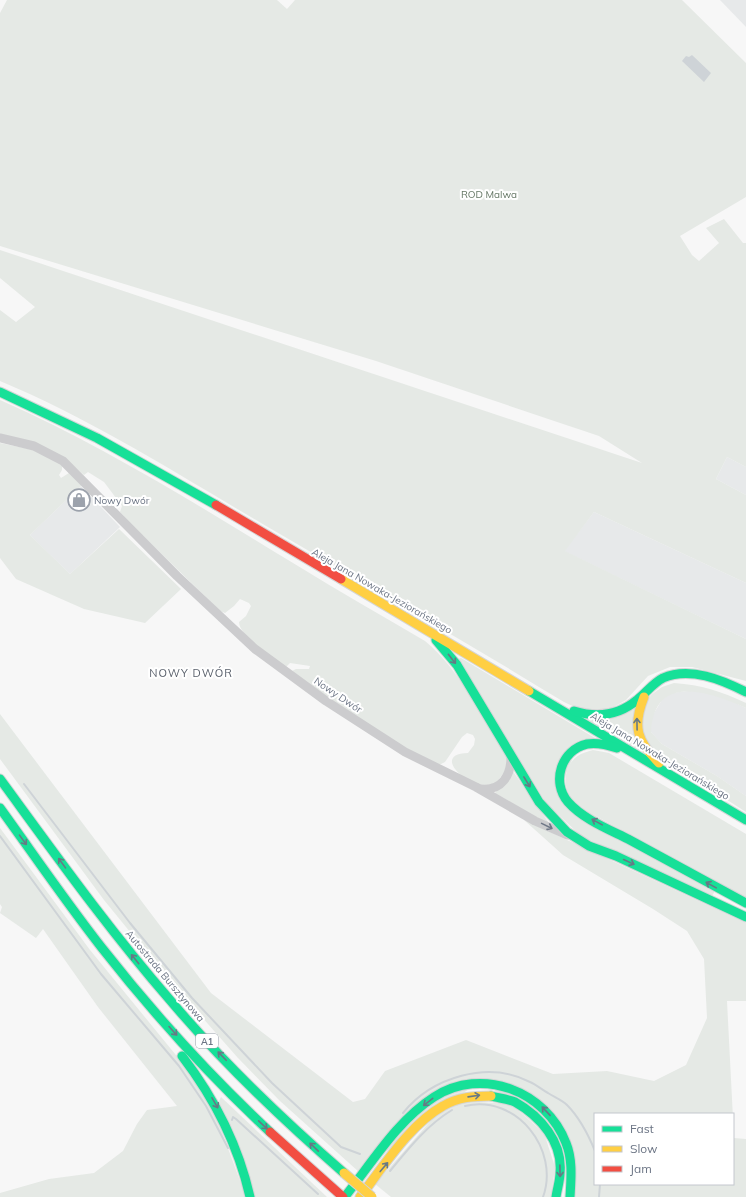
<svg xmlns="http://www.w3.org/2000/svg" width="746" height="1197" font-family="Mulish,sans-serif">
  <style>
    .built { fill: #e7e9ea }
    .green { fill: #e5e9e5; fill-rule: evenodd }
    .water { fill: #ced3d7 }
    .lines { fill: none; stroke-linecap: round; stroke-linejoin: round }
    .stream { stroke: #ced3d7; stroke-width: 2 }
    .fast-casing { stroke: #d4d5d6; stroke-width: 11 }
    .slow-casing { stroke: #d4d5d6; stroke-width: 11 }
    .jam-casing { stroke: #d4d5d6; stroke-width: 11 }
    .street { stroke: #ccccce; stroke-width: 9 }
    .fast { stroke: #16e098; stroke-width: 9 }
    .slow { stroke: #ffcf43; stroke-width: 9 }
    .jam { stroke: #f24e42; stroke-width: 9 }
    .slow-bridge-casing { stroke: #d3d4d4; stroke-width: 11; stroke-linecap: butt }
    .slow-bridge { stroke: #ffcf43; stroke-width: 9 }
    .oneway { stroke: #677985 }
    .oneway2 { stroke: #707888 }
    .labels { text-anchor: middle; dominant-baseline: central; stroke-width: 4; stroke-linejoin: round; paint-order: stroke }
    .shield { fill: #fff; stroke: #979ea9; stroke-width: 1 }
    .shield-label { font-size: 9px; font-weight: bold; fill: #6b7484 }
    .park-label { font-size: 10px; fill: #657765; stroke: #fff }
    .poi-label { font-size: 10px; fill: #6b7484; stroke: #fff; text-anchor: start }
    .street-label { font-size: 10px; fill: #6b7484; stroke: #fff }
    .neighbourhood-label { font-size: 11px; letter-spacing: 1px; fill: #585f6a; stroke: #fff }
  </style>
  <rect width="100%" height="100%" fill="#f7f7f7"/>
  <g class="built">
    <polygon points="720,0 746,0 746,27"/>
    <polygon points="727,457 746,467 746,495 716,479"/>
    <polygon points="81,486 120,527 70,574 30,535"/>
    <polygon points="594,512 746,583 746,639 564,551"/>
    <polygon points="695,690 725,698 746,708 746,796 717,776 662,744 651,732 651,718 662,700 671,693"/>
  </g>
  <g class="green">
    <path d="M7,0H277L287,9L295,0H682L746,63V197L680,236L692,255L699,261L719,243L706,228L724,219L743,243H746V467L727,457L716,479L746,495V583L594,512L565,551L746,639V681L692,667H670L648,676L626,700L610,709L581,710L564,702C464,641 362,582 261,523C176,473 91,419 0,381V310L16,322L35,307L0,278V250L642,463L599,436L376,361L0,246V13Z"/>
    <path d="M0,400C104,446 201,507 298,566C340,592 383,616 425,641C458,667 484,720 507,755L509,766L496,783C492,784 488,785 484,785C465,785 432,754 468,753L474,745L475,739L473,735L467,733L462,737L445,762L441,764H436L407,750L290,672L296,669H309L310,666L290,663L285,668C274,659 239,636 239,622L246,616L251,606L249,603L240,599L234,606L225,613L220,611L129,522L120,512L122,506L104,482L88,472L84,475C54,448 39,443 0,435Z"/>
    <polygon points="0,443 39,451 62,465 62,470 59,475 61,478 69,473 83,484 30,535 70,574 119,529 181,589 145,623 84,609 16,579 0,558"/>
    <polygon points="461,658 595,738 580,742 558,792 715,891 712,896 581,836 546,803 458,659"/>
    <path d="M674,683C702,685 720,691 746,703V708C710,692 654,672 651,732L662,744L717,776L746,796V812L651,751L641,736L644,706L651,695L662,687Z"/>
    <polygon points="635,708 642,754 587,721"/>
    <path d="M0,714L211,993L353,1102L365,1099L385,1071L466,1040L553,1074L607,1071L654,1081L686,1065L707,1018L704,959L687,931L653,909L563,855L524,820L746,923V1001H727L734,1138L746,1139V1197H574L575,1159L482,1079L359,1172L280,1101L238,1058L170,981L104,900L0,759ZM595,1114H733V1184H595Z"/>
    <path d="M593,750L609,753L746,834V898L583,809C579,805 574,802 571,798C561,783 565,762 581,754C585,752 590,751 593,750Z"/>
    <polygon points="512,770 551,826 495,793"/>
    <polygon points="0,828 90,950 193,1076 212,1105 246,1197 0,1197 0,1193 49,1179 94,1173 123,1151 137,1124 147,1110 177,1106 98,1007 43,929 36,938 0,913 2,907 0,904"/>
    <polygon points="221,1097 327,1197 253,1197 219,1101"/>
    <polygon points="464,1101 511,1104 544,1133 555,1167 551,1197 391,1197 375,1184 434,1117"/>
  </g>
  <polygon class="water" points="692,55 711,73 704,82 682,61 686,56 689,57"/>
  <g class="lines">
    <g class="stream">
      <polyline points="24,784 130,923 192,998 272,1083 341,1147 360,1154"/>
      <polyline points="0,836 101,974 179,1066 206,1106 228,1148"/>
      <path d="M465,1106C517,1094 560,1150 543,1197"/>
      <path d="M403,1113C432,1077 488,1060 530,1082C537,1085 542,1090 548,1093C554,1097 562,1100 567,1105C580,1118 588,1134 595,1151"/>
      <polyline points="232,1120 233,1117 236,1119 318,1194"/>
      <path d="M390,1171C408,1149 427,1125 452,1110"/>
      <polyline points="599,1197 600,1184"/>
    </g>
    <g class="fast-casing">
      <g id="fast">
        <polyline points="0,392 97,438 216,505"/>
        <polyline points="436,640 457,665 539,802 567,832 589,846 616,856 746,917"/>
        <polyline points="529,691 746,820"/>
        <path d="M574,711C597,718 618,716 637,700C646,693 653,683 663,678C690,666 722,680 746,692"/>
        <path d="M617,748C608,745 597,742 587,744C561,750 551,782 568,802C583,819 608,829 628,839C667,860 707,882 746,903"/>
        <path d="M0,779C55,854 109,930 170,1000C223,1063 282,1119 344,1173"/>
        <path d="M0,808C34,855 66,902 102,948C153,1013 209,1075 270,1132"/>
        <path d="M182,1056C215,1099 238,1144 250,1197"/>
        <path d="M491,1096C498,1098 508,1099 515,1102C540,1116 563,1142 560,1173C560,1181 557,1189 556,1197"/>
        <path d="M347,1194C373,1161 398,1120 434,1097C482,1066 546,1091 566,1143C573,1160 571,1179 570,1197"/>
      </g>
    </g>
    <g class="slow-casing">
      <g id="slow">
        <polyline points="341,579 529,691"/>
        <path d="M644,697C632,727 637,741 659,763"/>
        <path d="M360,1197C383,1167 410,1124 443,1106C458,1097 474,1096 491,1096"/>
      </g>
    </g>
    <g class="jam-casing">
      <g id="jam">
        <polyline points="216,505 341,579"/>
        <polyline points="270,1132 343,1197"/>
      </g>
    </g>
    <g class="street">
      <polyline points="0,438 34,446 63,461 177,576 255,649 326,701 405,752 476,787 535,821 567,835"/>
      <path d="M481,789C502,791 511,775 511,757"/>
    </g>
    <use href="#fast" class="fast"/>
    <use href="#slow" class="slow"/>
    <use href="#jam" class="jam"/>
    <g class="slow-bridge-casing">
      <polyline id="slow-bridge" points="344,1173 372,1197"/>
    </g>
    <use href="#slow-bridge" class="slow-bridge"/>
  </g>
  <defs><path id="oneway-shaft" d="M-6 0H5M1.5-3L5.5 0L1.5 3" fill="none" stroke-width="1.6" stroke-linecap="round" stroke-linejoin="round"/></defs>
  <g class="oneway">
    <use href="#oneway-shaft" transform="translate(452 659) rotate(52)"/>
    <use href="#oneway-shaft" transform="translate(637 724) rotate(-91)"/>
    <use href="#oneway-shaft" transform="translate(527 782) rotate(58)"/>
    <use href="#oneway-shaft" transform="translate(597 822) rotate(-151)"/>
    <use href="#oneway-shaft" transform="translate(23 840) rotate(54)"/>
    <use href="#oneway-shaft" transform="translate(629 862) rotate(25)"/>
    <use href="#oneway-shaft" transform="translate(62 863) rotate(-126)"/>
    <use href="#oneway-shaft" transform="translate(711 885) rotate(-151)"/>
    <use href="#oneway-shaft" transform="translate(135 959) rotate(-129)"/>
    <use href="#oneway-shaft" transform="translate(173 1031) rotate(48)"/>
    <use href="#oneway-shaft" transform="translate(222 1056) rotate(-134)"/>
    <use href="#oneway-shaft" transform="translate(474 1096) rotate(-8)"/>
    <use href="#oneway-shaft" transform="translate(428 1102) rotate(142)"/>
    <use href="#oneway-shaft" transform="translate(215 1103) rotate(60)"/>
    <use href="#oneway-shaft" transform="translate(546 1111) rotate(-133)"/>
    <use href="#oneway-shaft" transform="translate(263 1125) rotate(43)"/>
    <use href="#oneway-shaft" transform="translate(314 1147) rotate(-136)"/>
    <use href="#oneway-shaft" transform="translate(384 1167) rotate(-50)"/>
    <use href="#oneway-shaft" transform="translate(560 1171) rotate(89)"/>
  </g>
  <use class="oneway2" href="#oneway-shaft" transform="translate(547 826) rotate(26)"/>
  <defs>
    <g id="shop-ring" transform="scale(1.15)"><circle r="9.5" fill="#fff" stroke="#9ca2ac" stroke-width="1.5"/><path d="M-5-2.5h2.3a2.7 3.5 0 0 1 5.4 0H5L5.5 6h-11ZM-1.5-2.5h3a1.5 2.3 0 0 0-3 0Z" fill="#9ca2ac"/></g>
  </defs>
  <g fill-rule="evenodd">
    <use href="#shop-ring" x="79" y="500"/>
  </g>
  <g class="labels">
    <rect class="shield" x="196" y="1034" width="22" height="14" rx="3"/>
    <g class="shield-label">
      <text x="207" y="1041">A1</text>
    </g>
    <g class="park-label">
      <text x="489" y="194">ROD Malwa</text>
    </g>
    <g class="poi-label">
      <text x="94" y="500">Nowy Dwór</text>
    </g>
    <g class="street-label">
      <text transform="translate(382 591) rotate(30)">Aleja Jana Nowaka-Jeziorańskiego</text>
      <text transform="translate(338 695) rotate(34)">Nowy Dwór</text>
      <text transform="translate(660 756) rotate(31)">Aleja Jana Nowaka-Jeziorańskiego</text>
      <text transform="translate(165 976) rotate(50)">Autostrada Bursztynowa</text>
    </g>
    <g class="neighbourhood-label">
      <text x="191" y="673">NOWY DWÓR</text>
    </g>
  </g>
  <rect x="594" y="1113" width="140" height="72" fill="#ffffff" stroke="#c4c7ce"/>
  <rect x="602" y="1126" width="20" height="6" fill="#16e098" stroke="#c4c7ce"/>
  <text x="630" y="1133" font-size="12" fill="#6b7484">Fast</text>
  <rect x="602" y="1146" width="20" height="6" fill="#ffcf43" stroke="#c4c7ce"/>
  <text x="630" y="1153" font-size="12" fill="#6b7484">Slow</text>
  <rect x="602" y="1166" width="20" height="6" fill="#f24e42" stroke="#c4c7ce"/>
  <text x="630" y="1173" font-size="12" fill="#6b7484">Jam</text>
</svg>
